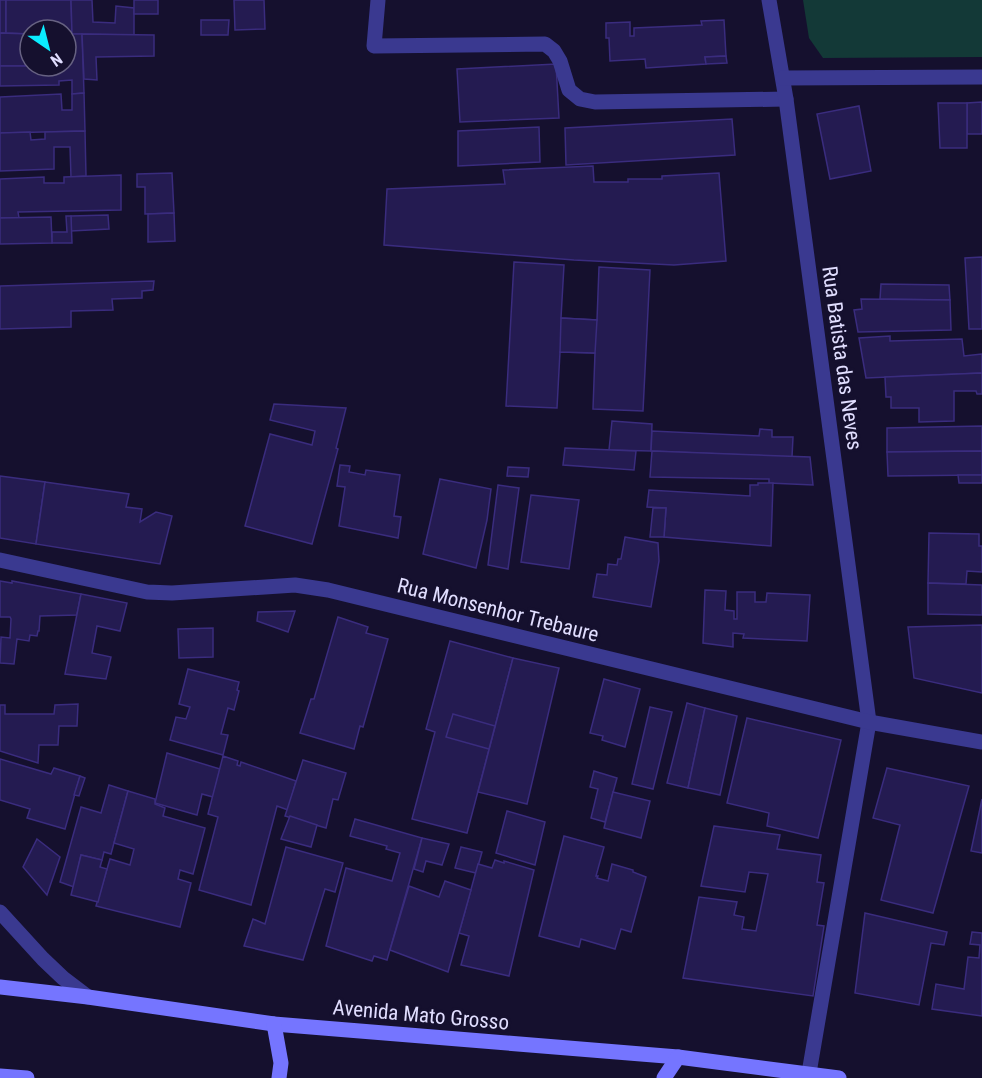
<svg xmlns="http://www.w3.org/2000/svg" width="982" height="1078" font-family="'Roboto Condensed',sans-serif">
  <style>
    .green { fill: #133937 }
    .building { fill: #241b51; stroke: #3a2c7e; stroke-width: 1.5 }
    .lines { fill: none; stroke-linecap: round; stroke-linejoin: round }
    .service { stroke: #3a3990; stroke-width: 15 }
    .minor { stroke: #3a3990; stroke-width: 15 }
    .tertiary { stroke: #3a3990; stroke-width: 15 }
    .secondary { stroke: #7575ff; stroke-width: 15 }
    .labels { text-anchor: middle; dominant-baseline: central; stroke-width: 6; stroke-linejoin: round; paint-order: stroke }
    .street-label { font-size: 21px; fill: #e1deff; stroke: #15102e }
  </style>
  <rect width="100%" height="100%" fill="#15102e"/>
  <polygon class="green" points="803,0 982,0 982,57 823,58 809,38"/>
  <g class="building">
    <rect x="0" y="0" width="6" height="33"/>
    <polygon points="6,0 71,0 72,34 66,34 66,30 30,30 30,34 6,33"/>
    <polygon points="71,0 92,0 93,22 115,23 116,6 134,8 134,35 72,34"/>
    <rect x="134" y="0" width="24" height="14"/>
    <polygon points="234,0 264,0 265,29 235,30"/>
    <polygon points="201,20 229,20 228,35 201,35"/>
    <polygon points="724,20 726,56 705,57 706,64 646,68 645,59 610,61 609,38 606,38 606,23 630,22 630,36 634,36 634,28 702,25 701,21"/>
    <polygon points="0,33 30,34 30,66 0,66"/>
    <polygon points="66,34 82,34 84,93 72,94 72,80 59,81 59,85 0,86 0,66 66,66"/>
    <polygon points="82,34 154,35 154,56 96,57 97,80 84,79"/>
    <polygon points="726,56 727,63 706,64 705,57"/>
    <polygon points="556,64 559,118 460,122 457,69"/>
    <polygon points="84,93 85,131 0,133 0,97 61,94 62,110 72,110 72,94"/>
    <polygon points="982,102 982,134 967,134 967,103"/>
    <polygon points="938,103 967,103 967,148 940,148"/>
    <polygon points="859,106 871,171 830,179 817,114"/>
    <polygon points="732,119 735,155 566,165 565,128"/>
    <polygon points="539,127 540,162 458,166 458,131"/>
    <polygon points="85,131 86,176 71,177 70,147 54,147 54,169 0,171 0,133 30,132 31,140 45,139 45,132"/>
    <polygon points="593,166 594,182 628,182 628,179 662,179 662,176 719,173 726,261 674,265 574,260 384,245 387,189 505,184 503,170"/>
    <polygon points="172,173 174,213 145,214 145,187 137,187 137,174"/>
    <polygon points="121,175 121,210 18,212 19,218 0,218 0,179 44,177 44,183 64,183 64,177"/>
    <polygon points="174,213 175,241 148,242 148,214"/>
    <polygon points="108,215 109,229 71,231 71,216"/>
    <polygon points="66,216 71,216 72,243 52,243 52,232 67,232"/>
    <polygon points="51,217 52,243 0,244 0,218"/>
    <polygon points="982,257 982,329 969,329 965,258"/>
    <polygon points="514,262 564,265 561,318 597,320 599,267 650,270 643,411 593,409 595,353 560,352 557,408 506,406"/>
    <polygon points="154,281 153,290 142,291 142,298 112,299 113,310 71,311 71,327 0,329 0,286"/>
    <polygon points="881,284 949,285 950,300 880,299"/>
    <polygon points="861,299 950,300 951,330 858,332 854,310 862,309"/>
    <polygon points="561,318 597,320 595,353 560,352"/>
    <polygon points="890,336 890,341 962,339 964,356 982,354 982,373 866,378 859,338"/>
    <polygon points="982,373 982,394 977,394 976,391 954,391 954,421 919,422 919,408 891,408 891,397 886,397 885,377"/>
    <polygon points="274,404 346,408 336,448 338,449 312,544 245,526 270,434 312,445 315,431 270,420"/>
    <polygon points="612,421 652,424 651,451 609,450"/>
    <polygon points="982,426 982,451 887,452 887,428"/>
    <polygon points="760,429 772,430 772,437 793,437 792,457 651,451 652,431 759,436"/>
    <polygon points="565,448 636,451 634,470 563,465"/>
    <polygon points="652,451 810,457 813,485 769,483 769,479 650,477"/>
    <polygon points="982,451 982,475 888,476 887,452"/>
    <polygon points="340,465 350,466 349,472 365,475 366,470 400,475 394,516 401,517 398,538 339,526 345,487 337,486"/>
    <polygon points="508,467 529,468 528,477 507,476"/>
    <polygon points="958,475 982,475 982,483 959,483"/>
    <polygon points="0,476 45,482 36,544 0,538"/>
    <polygon points="440,479 491,489 487,520 476,568 423,554"/>
    <polygon points="45,482 129,494 126,507 142,509 140,522 156,512 172,516 160,564 36,544"/>
    <polygon points="758,483 773,483 771,546 664,537 666,508 647,507 649,490 750,496 750,485 758,485"/>
    <polygon points="498,485 519,488 508,569 488,565"/>
    <polygon points="531,495 579,500 569,569 521,562"/>
    <polygon points="653,508 666,508 664,537 650,537"/>
    <polygon points="929,533 979,534 979,546 982,546 982,572 967,571 966,584 928,583"/>
    <polygon points="625,537 658,543 659,561 651,607 593,597 597,574 607,575 608,564 617,565 618,559 621,559"/>
    <polygon points="0,581 12,583 12,581 81,594 77,615 40,616 39,631 38,631 37,636 30,635 29,641 17,639 14,664 0,663 1,637 10,638 11,619 10,617 0,617"/>
    <polygon points="928,583 982,585 982,615 928,614"/>
    <polygon points="705,590 726,591 725,610 734,611 734,619 737,619 737,592 755,592 755,602 766,602 767,593 810,595 807,641 743,638 744,634 733,633 733,647 703,643"/>
    <polygon points="81,594 127,603 120,631 97,626 92,653 111,657 106,679 65,674"/>
    <polygon points="295,611 288,632 257,621 258,612"/>
    <polygon points="338,617 368,627 366,633 388,639 363,727 360,726 354,749 300,733 311,699 314,699"/>
    <polygon points="982,625 982,693 914,678 908,627"/>
    <polygon points="213,628 213,657 179,658 178,629"/>
    <polygon points="450,641 513,658 467,833 412,819 435,732 426,729"/>
    <polygon points="513,658 559,668 527,804 478,792"/>
    <polygon points="188,669 239,682 237,690 239,691 234,710 228,708 221,734 228,735 223,755 170,740 176,717 186,719 190,707 179,704"/>
    <polygon points="604,679 640,689 625,747 602,740 603,736 590,733"/>
    <polygon points="687,703 705,708 688,788 667,783"/>
    <polygon points="78,704 77,726 59,726 58,745 39,745 38,763 0,751 0,705 5,705 5,714 54,714 55,705"/>
    <polygon points="650,707 672,712 653,789 632,784"/>
    <polygon points="705,708 737,716 720,795 688,788"/>
    <polygon points="453,714 495,726 489,749 446,737"/>
    <polygon points="747,718 841,740 818,838 767,826 769,813 727,803"/>
    <polygon points="167,753 220,769 213,797 202,794 197,815 155,803"/>
    <polygon points="223,756 238,761 237,765 240,766 241,762 296,781 288,810 277,806 251,905 199,890 218,817 208,814"/>
    <polygon points="0,759 51,774 54,768 80,776 65,829 27,818 30,809 0,800"/>
    <polygon points="303,760 346,773 338,800 333,799 326,828 285,816"/>
    <polygon points="887,768 969,786 933,913 881,900 900,825 873,818"/>
    <polygon points="594,771 617,778 605,822 591,818 598,789 590,787"/>
    <polygon points="80,776 85,778 79,796 74,795"/>
    <polygon points="109,785 128,791 111,854 104,852 102,860 81,855 74,887 60,882 81,807 101,813"/>
    <polygon points="128,791 155,799 155,804 165,808 163,816 205,828 193,874 180,870 178,879 191,883 180,927 96,906 110,859 130,865 134,849 114,843"/>
    <polygon points="613,792 650,801 641,838 604,828"/>
    <polygon points="982,799 982,853 971,851"/>
    <polygon points="507,811 545,822 535,865 496,853"/>
    <polygon points="290,816 317,825 311,847 281,839"/>
    <polygon points="355,819 422,838 387,960 374,956 372,961 326,946 346,868 392,881 400,853 386,849 387,846 350,836"/>
    <polygon points="714,826 780,835 777,849 821,855 817,882 824,883 817,925 824,926 813,996 683,978 699,897 737,902 734,915 744,917 742,929 756,931 768,874 749,872 745,892 701,886"/>
    <polygon points="564,836 604,847 596,876 598,876 597,878 608,881 612,864 633,870 633,872 646,877 631,932 621,929 615,949 581,939 579,947 539,936"/>
    <polygon points="422,838 449,844 442,865 426,861 423,872 414,869"/>
    <polygon points="37,839 60,857 47,895 23,867"/>
    <polygon points="286,847 343,863 335,892 325,889 303,960 244,946 253,919 265,924"/>
    <polygon points="461,847 482,852 476,873 455,868"/>
    <polygon points="81,855 102,860 100,867 107,869 98,902 71,895"/>
    <polygon points="495,860 504,863 504,861 534,870 509,976 461,965 469,936 459,933 478,864 492,868"/>
    <polygon points="445,881 471,890 448,972 390,950 409,886 439,897"/>
    <polygon points="865,913 947,932 944,945 931,943 919,1005 855,993"/>
    <polygon points="972,932 982,933 982,1016 932,1009 936,984 964,989 968,957 979,958 980,945 970,944"/>
  </g>
  <g class="lines">
    <g class="service">
      <polyline points="378,0 374,46 545,44 554,51 560,61 569,90 580,99 595,102 786,99"/>
      <polyline points="809,1073 869,722"/>
    </g>
    <g class="minor">
      <polyline points="769,0 786,99 869,722"/>
      <polyline points="783,78 982,77"/>
      <polyline points="0,560 147,592 172,593 295,585 328,590 869,722 982,742"/>
    </g>
    <polyline class="tertiary" points="0,912 43,959 63,978 88,997"/>
    <g class="secondary">
      <polyline points="0,987 88,997 274,1024 678,1057 839,1078"/>
      <polyline points="274,1024 281,1063 279,1078"/>
      <polyline points="0,1076 27,1078"/>
      <polyline points="664,1078 678,1057"/>
    </g>
  </g>
  <g class="labels">
    <g class="street-label">
      <text transform="translate(842 358) rotate(82)">Rua Batista das Neves</text>
      <text transform="translate(498 610) rotate(14)">Rua Monsenhor Trebaure</text>
      <text transform="translate(421 1015) rotate(5)">Avenida Mato Grosso</text>
    </g>
  </g>
  <g transform="translate(48 48) rotate(145)"><circle r="28" fill="#15102e" stroke="#676282" stroke-width="1.5"/>
  <path d="M0-4.5L10 22L0 15L-10 22Z" fill="#0aedff"/>
  <text y="-9" font-size="16" font-weight="bold" text-anchor="middle" fill="#e1deff">N</text>
  </g>
</svg>
